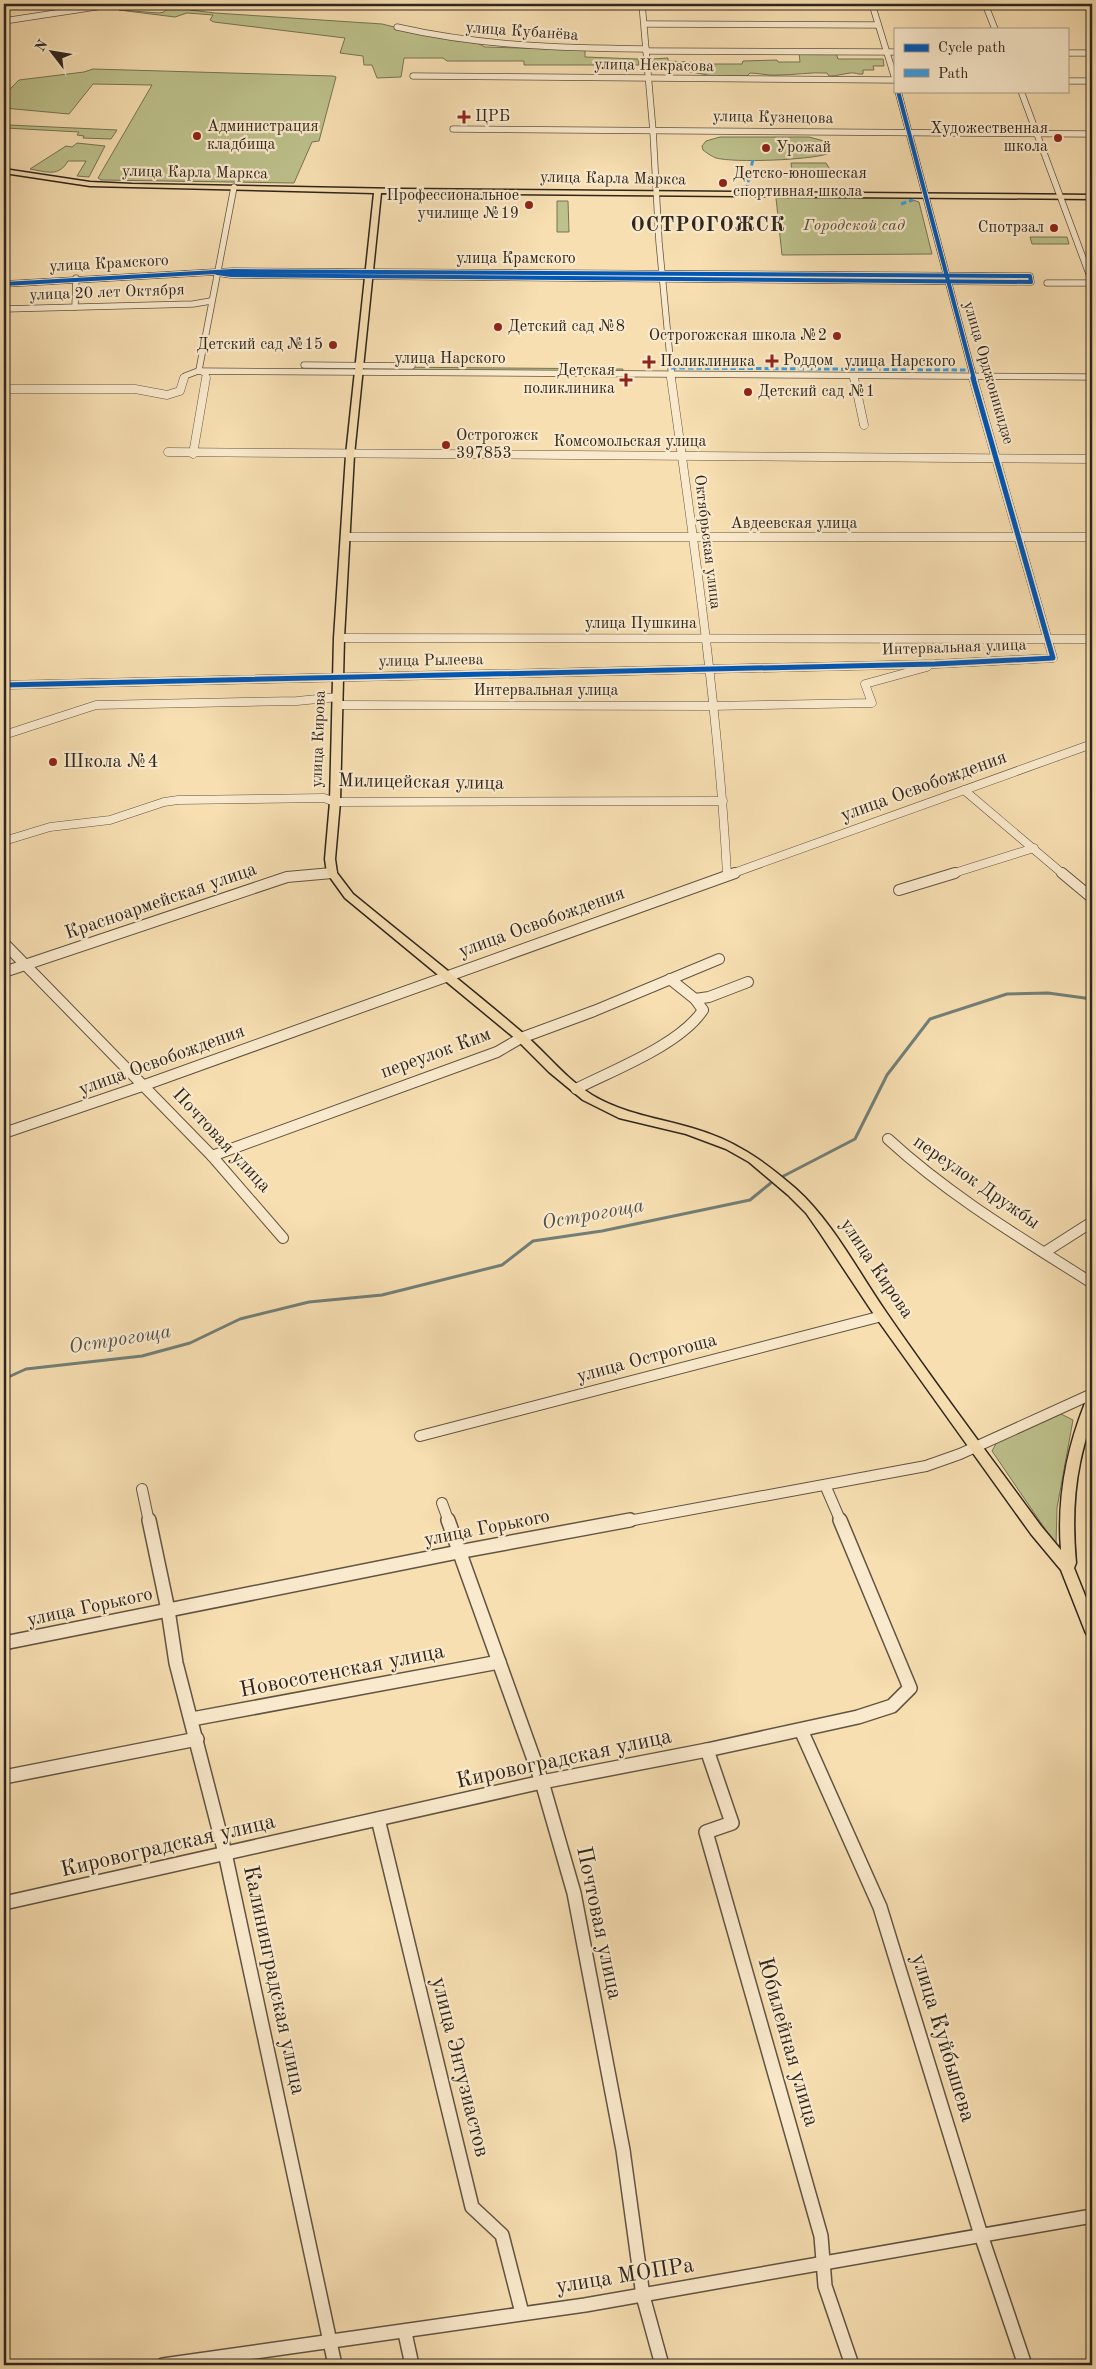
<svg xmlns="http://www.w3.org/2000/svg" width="1096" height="2369" font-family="'Old Standard TT',serif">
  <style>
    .green { fill: #bdc18c; stroke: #767454 }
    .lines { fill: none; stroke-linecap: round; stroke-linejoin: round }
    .stream { stroke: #727f78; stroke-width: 3 }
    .minor-far3-casing { stroke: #615442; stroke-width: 7 }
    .minor-far2-casing { stroke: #615442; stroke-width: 9 }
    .minor-far1-casing { stroke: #615442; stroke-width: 12 }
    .minor-casing { stroke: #615442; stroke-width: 16 }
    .major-casing { stroke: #2f261d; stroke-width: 3 }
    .minor-far3 { stroke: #faeacd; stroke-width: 5.5 }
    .minor-far2 { stroke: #faeacd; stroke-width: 8 }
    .minor-far1 { stroke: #faeacd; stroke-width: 10 }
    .minor { stroke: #faeacd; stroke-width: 13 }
    .major { fill: #f7dfb2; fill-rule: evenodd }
    .quiet { stroke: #3d9cdf; stroke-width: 3; stroke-dasharray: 5.5 3; stroke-linecap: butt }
    .cycleway-far1-casing { stroke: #faeacd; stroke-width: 5.5 }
    .cycleway-casing { stroke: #faeacd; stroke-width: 8 }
    .cycleway-far1 { stroke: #0057b8; stroke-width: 4 }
    .cycleway { stroke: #0057b8; stroke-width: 5 }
    .poi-dot { fill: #8f2418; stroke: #faeacd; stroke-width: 2 }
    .labels { text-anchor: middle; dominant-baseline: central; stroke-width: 4.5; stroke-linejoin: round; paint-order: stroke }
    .far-street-label { font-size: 16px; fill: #2f261d; stroke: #faeacd }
    .far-poi-label { font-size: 16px; fill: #2f261d; stroke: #faeacd; text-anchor: start }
    .far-park-label { font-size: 16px; font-style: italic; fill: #524d39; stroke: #faeacd }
    .poi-label { font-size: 19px; fill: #2f261d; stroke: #faeacd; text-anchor: start }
    .street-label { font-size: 19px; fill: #2f261d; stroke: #faeacd }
    .far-district-label { font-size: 20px; font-weight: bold; letter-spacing: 1px; fill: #2f261d; stroke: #faeacd }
    .water-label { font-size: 20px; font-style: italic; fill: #51524b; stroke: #faeacd }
    .near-street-label { font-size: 22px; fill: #2f261d; stroke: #faeacd }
  </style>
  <rect width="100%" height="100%" fill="#f7dfb2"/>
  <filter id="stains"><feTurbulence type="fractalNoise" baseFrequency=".004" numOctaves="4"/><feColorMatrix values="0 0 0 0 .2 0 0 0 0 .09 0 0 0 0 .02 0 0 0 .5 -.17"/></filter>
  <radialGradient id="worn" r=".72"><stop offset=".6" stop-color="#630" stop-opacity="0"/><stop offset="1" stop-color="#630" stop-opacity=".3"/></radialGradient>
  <g class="green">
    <polygon points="182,5 190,10 215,13 382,24 436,37 473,41 485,47 585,50 585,57 638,59 639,65 524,65 524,61 447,61 443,58 404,58 401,77 377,78 372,65 364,65 363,56 340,53 345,38 214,22 210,20 213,15 187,13 175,17 119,10 159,13 164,12 168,7"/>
    <path d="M799,52L836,53L838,59H883L884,66H873L874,70H863V74C858,75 855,72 850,73C843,74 837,76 829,76L827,73C810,72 795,75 778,75C769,76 759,73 750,73L747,76H713L669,68H653L652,59L668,58V61L691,62L692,64H742L743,61L777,60L778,62H800Z"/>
    <polygon points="93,69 333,76 336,77 319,141 312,142 294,183 101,180 98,178 152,85 93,84 69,114 4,108 4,95 19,80 84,72"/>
    <polygon points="9,125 117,130 111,139 83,138 84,136 77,135 79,132 6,128"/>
    <path d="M720,137H809L824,141L830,150L827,154C809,160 735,163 716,158C711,156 707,153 703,150L702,146L706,141Z"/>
    <path d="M77,143L105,146L89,177L77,176L86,161H68C59,177 47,172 30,169L66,146L72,147Z"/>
    <polygon points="791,163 826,163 829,168 828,170 792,170"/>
    <polygon points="776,198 907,198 919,202 932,254 782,255"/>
    <polygon points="557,201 568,201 569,232 557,232"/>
    <polygon points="1030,237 1067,237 1069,244 1032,244"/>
    <polygon points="380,367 623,369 622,373 380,371"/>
    <polygon points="1061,1414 1073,1420 1057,1508 1056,1545 992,1451 997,1442"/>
  </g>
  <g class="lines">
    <polyline class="stream" points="4,1379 26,1369 142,1356 190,1343 240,1319 309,1302 382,1295 502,1265 533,1241 602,1231 750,1200 772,1182 855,1139 887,1075 930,1019 1007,994 1048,993 1092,999"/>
    <g class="minor-far3-casing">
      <g id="minor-far3">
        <polyline points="642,4 653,131 659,242 672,379"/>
        <polyline points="872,4 895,79"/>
        <polyline points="985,4 995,29"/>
        <polyline points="4,21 115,4"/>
        <polyline points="645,24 878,25"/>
        <path d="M397,27C479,46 562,48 646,49"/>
        <polyline points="646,51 895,52"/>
        <polyline points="1067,53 1091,53"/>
        <polyline points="413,76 895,80"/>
        <polyline points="1067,81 1092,81"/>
        <polyline points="898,91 974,379"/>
        <polyline points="1021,91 1092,282"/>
        <polyline points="453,129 1092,134"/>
        <polyline points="1047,283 1092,283"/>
        <polyline points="4,284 233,271 1030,276 1031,282 231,275 217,273"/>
        <polyline points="75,307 76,278"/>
        <polyline points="4,309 193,304 211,301"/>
        <polyline points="304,365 412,366"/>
        <polyline points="854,376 855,379"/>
        <polyline points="184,379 185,376 198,371 1092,377"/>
        <polyline points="206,379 206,374 199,370 234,187"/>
      </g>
    </g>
    <g class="minor-far2-casing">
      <g id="minor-far2">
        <path d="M671,378C694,542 718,708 727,874"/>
        <polyline points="854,378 864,425"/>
        <polyline points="4,389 135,389 167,395 180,391 184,378"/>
        <polyline points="168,452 1092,459"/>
        <polyline points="193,454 206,378"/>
        <polyline points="345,537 1092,537"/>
        <polyline points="339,638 1092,639"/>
        <polyline points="4,685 935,664 1053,658 973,378"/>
        <polyline points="337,705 711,706 872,703 865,684 927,667"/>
        <polyline points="4,735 96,705 297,701 338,697"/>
        <polyline points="964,790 1063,874"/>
        <polyline points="4,841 50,827 110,820 164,802 178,800 324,798 335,802 723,801"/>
        <polyline points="323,874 332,873"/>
        <polyline points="731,874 1092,744"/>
        <polyline points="951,874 1034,848"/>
      </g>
    </g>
    <g class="minor-far1-casing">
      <g id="minor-far1">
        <polyline points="1062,873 1092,898"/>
        <polyline points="899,890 955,873"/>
        <polyline points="4,943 212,1156 283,1238"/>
        <polyline points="4,972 287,877 332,873"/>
        <polyline points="695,999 709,997 748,982"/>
        <path d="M576,1089C613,1070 680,1045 703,1010L695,999L670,979"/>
        <polyline points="4,1133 142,1086 735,873"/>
        <path d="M888,1139C950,1196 1021,1238 1092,1283"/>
        <polyline points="212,1156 497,1052 521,1038 594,1011 719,959"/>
        <polyline points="1045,1252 1092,1222"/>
        <polyline points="420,1436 882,1316"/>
        <polyline points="825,1485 841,1522"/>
        <polyline points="142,1489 149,1522"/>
        <polyline points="442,1503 449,1522"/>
        <polyline points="623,1522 926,1466 960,1454 1092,1394"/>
      </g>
    </g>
    <g class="minor-casing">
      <g id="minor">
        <polyline points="149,1520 168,1610 176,1663 225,1853 335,2365"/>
        <polyline points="448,1520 542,1782 574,1893 623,2150 643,2296 662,2365"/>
        <polyline points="4,1643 458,1552 630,1520"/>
        <polyline points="192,1719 499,1662"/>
        <polyline points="801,1730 880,1907 981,2235 1025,2365"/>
        <polyline points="707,1750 732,1823 706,1832 821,2236 825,2286 852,2365"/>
        <polyline points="4,1777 197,1739"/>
        <polyline points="378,1819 472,2207 502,2235 522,2313"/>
        <polyline points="4,1903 542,1782 707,1750 858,1717 892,1706 910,1688 840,1520"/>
        <polyline points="405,2333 412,2365"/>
        <polyline points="163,2365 585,2305 1092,2216"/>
      </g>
    </g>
    <g class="major-casing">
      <path id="major" d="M4,169L90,182L132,184L402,189L1092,195V199L381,193L354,455L344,638L340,802L335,859L337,873L353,894C410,941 468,986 524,1034C547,1054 566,1079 592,1095C624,1114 658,1118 692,1128C734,1140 763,1160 795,1188C833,1222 857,1270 886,1312C936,1385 989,1455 1041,1526L1061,1550C1057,1499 1066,1451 1085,1403L1087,1400L1092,1398C1092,1424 1085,1438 1080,1463C1073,1496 1073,1529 1076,1563L1074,1568L1092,1613V1636L1087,1635L1085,1631L1061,1570L1031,1534L970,1449L877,1319L820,1233L806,1213L788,1195L749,1162L726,1149L686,1134L619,1118L583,1100L549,1072L517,1040L345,898L327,873L325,859L330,802L334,638L346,455L374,193L90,186L4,173Z"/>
    </g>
    <use href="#minor-far3" class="minor-far3"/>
    <use href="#minor-far2" class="minor-far2"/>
    <use href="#minor-far1" class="minor-far1"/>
    <use href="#minor" class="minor"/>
    <use href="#major" class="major"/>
    <g class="quiet">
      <polyline points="749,190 747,186 753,159"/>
      <polyline points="901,204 913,200"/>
      <polyline points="1090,277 1092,277"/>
      <polyline points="671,368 971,370"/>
    </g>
    <g class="cycleway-far1-casing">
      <g id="cycleway-far1">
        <polyline points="898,91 974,379"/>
        <polyline points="4,284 233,271 1030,276 1031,282 231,275 217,273"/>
      </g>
    </g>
    <g class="cycleway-casing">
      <polyline id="cycleway" points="4,685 935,664 1053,658 973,378"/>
    </g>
    <use href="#cycleway-far1" class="cycleway-far1"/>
    <use href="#cycleway" class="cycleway"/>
  </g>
  <g class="poi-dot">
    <path d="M461.5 109.5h5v5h5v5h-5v5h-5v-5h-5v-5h5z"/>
    <circle cx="197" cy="136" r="5"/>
    <circle cx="1058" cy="138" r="5"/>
    <circle cx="766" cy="148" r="5"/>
    <circle cx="723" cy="183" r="5"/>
    <circle cx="529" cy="205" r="5"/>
    <circle cx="1054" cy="228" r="5"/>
    <circle cx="498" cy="327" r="5"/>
    <circle cx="837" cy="336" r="5"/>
    <circle cx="333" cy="345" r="5"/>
    <path d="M769.5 353.5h5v5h5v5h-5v5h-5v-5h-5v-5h5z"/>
    <path d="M646.5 354.5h5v5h5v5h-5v5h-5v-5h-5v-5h5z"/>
    <path d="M623.5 372.5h5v5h5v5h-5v5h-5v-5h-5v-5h5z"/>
    <circle cx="748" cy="392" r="5"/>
    <circle cx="446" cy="445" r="5"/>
    <circle cx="53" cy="762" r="5"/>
  </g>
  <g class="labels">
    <g class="far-street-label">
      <text transform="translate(522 32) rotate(4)">улица Кубанёва</text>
      <text transform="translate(654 66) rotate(1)">улица Некрасова</text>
      <text transform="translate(773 118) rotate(1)">улица Кузнецова</text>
      <text transform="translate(195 173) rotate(1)">улица Карла Маркса</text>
      <text transform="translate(613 179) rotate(1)">улица Карла Маркса</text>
      <text x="516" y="259">улица Крамского</text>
      <text transform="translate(109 264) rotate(-3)">улица Крамского</text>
      <text transform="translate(107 293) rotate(-2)">улица 20 лет Октября</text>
      <text x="450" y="359">улица Нарского</text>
      <text x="900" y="362">улица Нарского</text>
      <text transform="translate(988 373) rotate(74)">улица Орджоникидзе</text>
      <text x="630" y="442">Комсомольская улица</text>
      <text x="794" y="524">Авдеевская улица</text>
      <text transform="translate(707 542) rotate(83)">Октябрьская улица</text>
      <text x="641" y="624">улица Пушкина</text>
      <text transform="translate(954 648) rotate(-2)">Интервальная улица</text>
      <text transform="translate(431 661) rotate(-1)">улица Рылеева</text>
      <text x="546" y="691">Интервальная улица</text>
      <text transform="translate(319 739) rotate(-88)">улица Кирова</text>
    </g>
    <g class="far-poi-label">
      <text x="475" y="117">ЦРБ</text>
      <text x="207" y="127">Администрация<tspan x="207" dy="18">кладбища</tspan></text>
      <text x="1048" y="129" text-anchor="end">Художественная<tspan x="1048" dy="18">школа</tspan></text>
      <text x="776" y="148">Урожай</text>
      <text x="733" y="174">Детско-юношеская<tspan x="733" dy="18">спортивная школа</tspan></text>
      <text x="519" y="196" text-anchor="end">Профессиональное<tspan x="519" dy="18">училище №19</tspan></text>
      <text x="1044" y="228" text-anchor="end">Спотрзал</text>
      <text x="508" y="327">Детский сад №8</text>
      <text x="827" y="336" text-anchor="end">Острогожская школа №2</text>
      <text x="323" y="345" text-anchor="end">Детский сад №15</text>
      <text x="783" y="361">Роддом</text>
      <text x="660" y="362">Поликлиника</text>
      <text x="615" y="371" text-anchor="end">Детская<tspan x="615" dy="18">поликлиника</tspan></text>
      <text x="758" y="392">Детский сад №1</text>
      <text x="456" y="436">Острогожск<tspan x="456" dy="18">397853</tspan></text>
    </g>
    <g class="far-park-label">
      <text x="854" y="226">Городской сад</text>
    </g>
    <g class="poi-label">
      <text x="63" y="762">Школа №4</text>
    </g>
    <g class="street-label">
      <text transform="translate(421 783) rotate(1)">Милицейская улица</text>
      <text transform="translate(924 787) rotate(-20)">улица Освобождения</text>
      <text transform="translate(161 902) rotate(-19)">Красноармейская улица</text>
      <text transform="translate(542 923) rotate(-20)">улица Освобождения</text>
      <text transform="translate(436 1054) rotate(-20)">переулок Ким</text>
      <text transform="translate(162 1061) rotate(-20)">улица Освобождения</text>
      <text transform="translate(221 1141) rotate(47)">Почтовая улица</text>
      <text transform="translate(976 1183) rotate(35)">переулок Дружбы</text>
      <text transform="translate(876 1269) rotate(56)">улица Кирова</text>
      <text transform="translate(647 1359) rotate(-15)">улица Острогоща</text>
      <text transform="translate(487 1529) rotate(-11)">улица Горького</text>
      <text transform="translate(90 1608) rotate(-12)">улица Горького</text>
    </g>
    <g class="far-district-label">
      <text x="708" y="226">ОСТРОГОЖСК</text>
    </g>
    <g class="water-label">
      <text transform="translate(593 1215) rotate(-10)">Острогоща</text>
      <text transform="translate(120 1340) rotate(-9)">Острогоща</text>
    </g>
    <g class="near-street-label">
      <text transform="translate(342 1671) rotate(-11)">Новосотенская улица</text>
      <text transform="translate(564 1759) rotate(-12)">Кировоградская улица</text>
      <text transform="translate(168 1846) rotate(-13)">Кировоградская улица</text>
      <text transform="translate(599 1923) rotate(78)">Почтовая улица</text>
      <text transform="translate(274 1980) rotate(78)">Калининградская улица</text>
      <text transform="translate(943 2038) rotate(73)">улица Куйбышева</text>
      <text transform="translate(788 2042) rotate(74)">Юбилейная улица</text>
      <text transform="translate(460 2067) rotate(76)">улица Энтузиастов</text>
      <text transform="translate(625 2276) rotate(-9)">улица МОПРа</text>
    </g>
  </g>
  <rect width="1096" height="2369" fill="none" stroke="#f7dfb2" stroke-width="20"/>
  <rect x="5" y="5" width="1086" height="2359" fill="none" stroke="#2f261d" stroke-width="2.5"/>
  <rect x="10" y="10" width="1076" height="2349" fill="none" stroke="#2f261d"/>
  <rect x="894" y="28" width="175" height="65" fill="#faeacd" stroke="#a99c87"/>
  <rect x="904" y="44" width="25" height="8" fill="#0057b8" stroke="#a99c87"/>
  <text x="938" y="52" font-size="15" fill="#2f261d">Cycle path</text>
  <rect x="904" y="69" width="25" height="8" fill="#3d9cdf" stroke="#a99c87"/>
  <text x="938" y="78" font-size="15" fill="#2f261d">Path</text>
  <g transform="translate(52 52) rotate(301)" stroke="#faeacd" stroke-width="4" paint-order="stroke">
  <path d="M0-4L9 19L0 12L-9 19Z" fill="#2f261d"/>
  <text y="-8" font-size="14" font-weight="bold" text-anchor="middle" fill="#2f261d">N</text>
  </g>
  <rect width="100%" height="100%" filter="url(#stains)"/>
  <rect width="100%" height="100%" fill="url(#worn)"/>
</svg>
